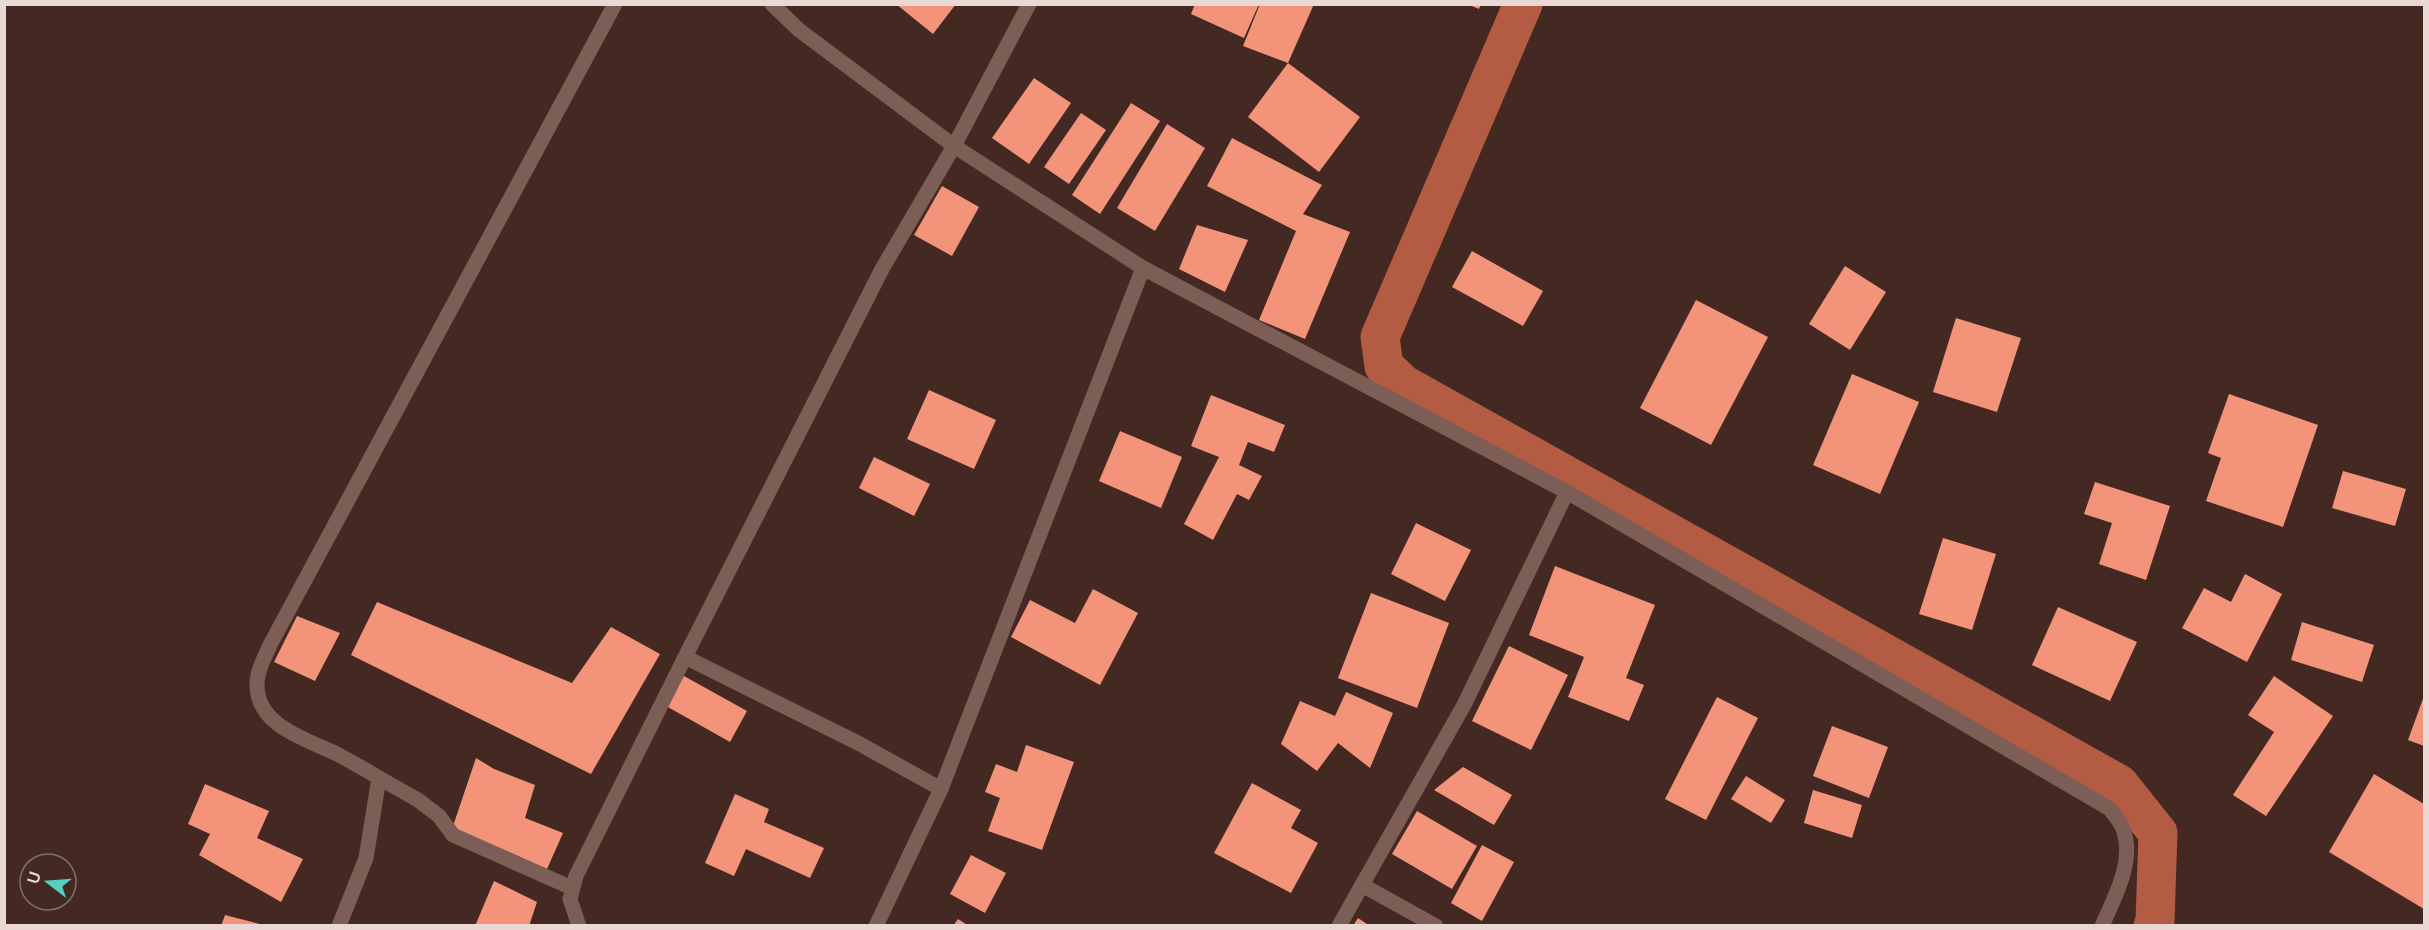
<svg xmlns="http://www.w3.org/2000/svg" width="2429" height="930" font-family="Lato,sans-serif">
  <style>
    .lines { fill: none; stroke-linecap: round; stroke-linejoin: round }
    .canal { stroke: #b45b43; stroke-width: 39 }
    .building { fill: #f3947a }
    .minor { stroke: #7c5e56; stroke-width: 15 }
  </style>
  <rect width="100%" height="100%" fill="#432922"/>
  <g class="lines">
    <polyline class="canal" points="1523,4 1380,337 1384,366 1403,384 2119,784 2158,833 2155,921 2153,926"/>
  </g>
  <g class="building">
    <polygon points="896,4 956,4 933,34"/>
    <polygon points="1195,4 1259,4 1244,38 1191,14"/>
    <polygon points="1260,4 1314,4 1288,63 1243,46"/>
    <polygon points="1467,4 1481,4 1479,9"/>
    <polygon points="1288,63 1360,117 1319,172 1248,117"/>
    <polygon points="1034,78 1071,103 1029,164 992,138"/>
    <polygon points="1131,103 1160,121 1100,214 1072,195"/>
    <polygon points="1081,113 1106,130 1069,184 1044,167"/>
    <polygon points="1167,124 1205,148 1155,231 1117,208"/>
    <polygon points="1232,138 1322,185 1303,214 1350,232 1305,339 1259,320 1296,231 1207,186"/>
    <polygon points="942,186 979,207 952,256 914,235"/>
    <polygon points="1197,225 1248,240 1225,292 1179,269"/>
    <polygon points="1472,251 1543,291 1523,326 1452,287"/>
    <polygon points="1845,266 1886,292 1850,350 1809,324"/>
    <polygon points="1696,300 1768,337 1711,445 1640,408"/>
    <polygon points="1956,318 2021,338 1997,412 1933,392"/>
    <polygon points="1852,374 1919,402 1880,494 1813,465"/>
    <polygon points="929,390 996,420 974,469 907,439"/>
    <polygon points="2229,394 2318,425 2283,527 2206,501 2221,458 2208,453"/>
    <polygon points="1211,395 1285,425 1274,452 1248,442 1239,465 1262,476 1249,500 1237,494 1213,540 1184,524 1219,457 1191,446"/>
    <polygon points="1120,431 1182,457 1161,508 1099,481"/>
    <polygon points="874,457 930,484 914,516 859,488"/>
    <polygon points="2343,471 2406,489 2395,526 2332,508"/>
    <polygon points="2095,482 2170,506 2146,580 2099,564 2112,523 2084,514"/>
    <polygon points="1416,523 1471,550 1445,601 1391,574"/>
    <polygon points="1943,538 1996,554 1972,630 1919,614"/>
    <polygon points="1555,566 1655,605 1626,678 1644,685 1629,721 1568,697 1584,657 1529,635"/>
    <polygon points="2245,574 2282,594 2247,662 2182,628 2204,588 2231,602"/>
    <polygon points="1093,589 1138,613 1100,685 1011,637 1030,600 1075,623"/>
    <polygon points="1371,593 1449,623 1417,708 1338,678"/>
    <polygon points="377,602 572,683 611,627 660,654 591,774 351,655"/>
    <polygon points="2058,607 2137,642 2110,701 2032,665"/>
    <polygon points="297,616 340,633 315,681 274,662"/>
    <polygon points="2302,622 2374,645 2362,682 2291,660"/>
    <polygon points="1509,646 1568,675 1531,750 1472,721"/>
    <polygon points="684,676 747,711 730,742 666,706"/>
    <polygon points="2274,676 2333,716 2266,816 2233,795 2274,732 2248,715"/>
    <polygon points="1346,692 1393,713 1370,768 1338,743 1317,771 1281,744 1300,701 1335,716"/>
    <polygon points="2424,696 2424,746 2408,740"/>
    <polygon points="1717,697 1758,718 1706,820 1665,799"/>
    <polygon points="1832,726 1888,747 1869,798 1813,776"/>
    <polygon points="1026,745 1074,762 1042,850 988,831 1000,798 985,792 996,764 1017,772"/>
    <polygon points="476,758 494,769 535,785 525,818 563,833 547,869 452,829"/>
    <polygon points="1463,767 1512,795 1494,825 1434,790"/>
    <polygon points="2374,774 2424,804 2424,909 2329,852"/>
    <polygon points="1746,776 1785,800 1771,823 1731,799"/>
    <polygon points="1252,783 1301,810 1291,828 1318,843 1291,893 1214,853"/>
    <polygon points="205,784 269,811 257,838 303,859 281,902 199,855 210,834 188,824"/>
    <polygon points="1813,790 1862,805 1852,838 1804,823"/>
    <polygon points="735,794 769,809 764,822 824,848 810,878 746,849 734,876 705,863"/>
    <polygon points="1417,811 1477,846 1452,889 1392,854"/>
    <polygon points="1482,845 1514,862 1482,921 1451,903"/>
    <polygon points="971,855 1006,873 985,913 950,894"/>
    <polygon points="494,881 537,902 529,926 475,926"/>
    <polygon points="225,915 260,924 260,926 221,926"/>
    <polygon points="1358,918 1370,926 1353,926"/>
    <polygon points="958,919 969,926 953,926"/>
  </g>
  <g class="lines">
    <g class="minor">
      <path d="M772,4L799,30L954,146L1143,268L1567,492L2110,809C2114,815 2121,822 2123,829C2135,861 2115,896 2102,926"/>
      <polyline points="685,657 858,743 941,789"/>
      <polyline points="379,778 418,800 439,816 453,835 572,888"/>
      <path d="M339,926L366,858L379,778C365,769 350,761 335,753C305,739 256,725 257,684C257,670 265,657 270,645L615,4"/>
      <polyline points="579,926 570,899 576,876 685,657 882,269 954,146 1029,4"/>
      <polyline points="876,926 941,789 1143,268"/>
      <polyline points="1339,926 1362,885"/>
      <polyline points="1436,926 1362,885 1464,705 1567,492"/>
    </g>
  </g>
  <rect width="2429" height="930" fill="none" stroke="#e9d8d3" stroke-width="12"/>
  <g transform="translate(48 882) rotate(287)"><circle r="28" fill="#432922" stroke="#856f69" stroke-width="1.5"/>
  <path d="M0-4.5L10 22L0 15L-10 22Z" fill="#57cec2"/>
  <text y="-9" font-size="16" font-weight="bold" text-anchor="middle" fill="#e9d8d3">U</text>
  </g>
</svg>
